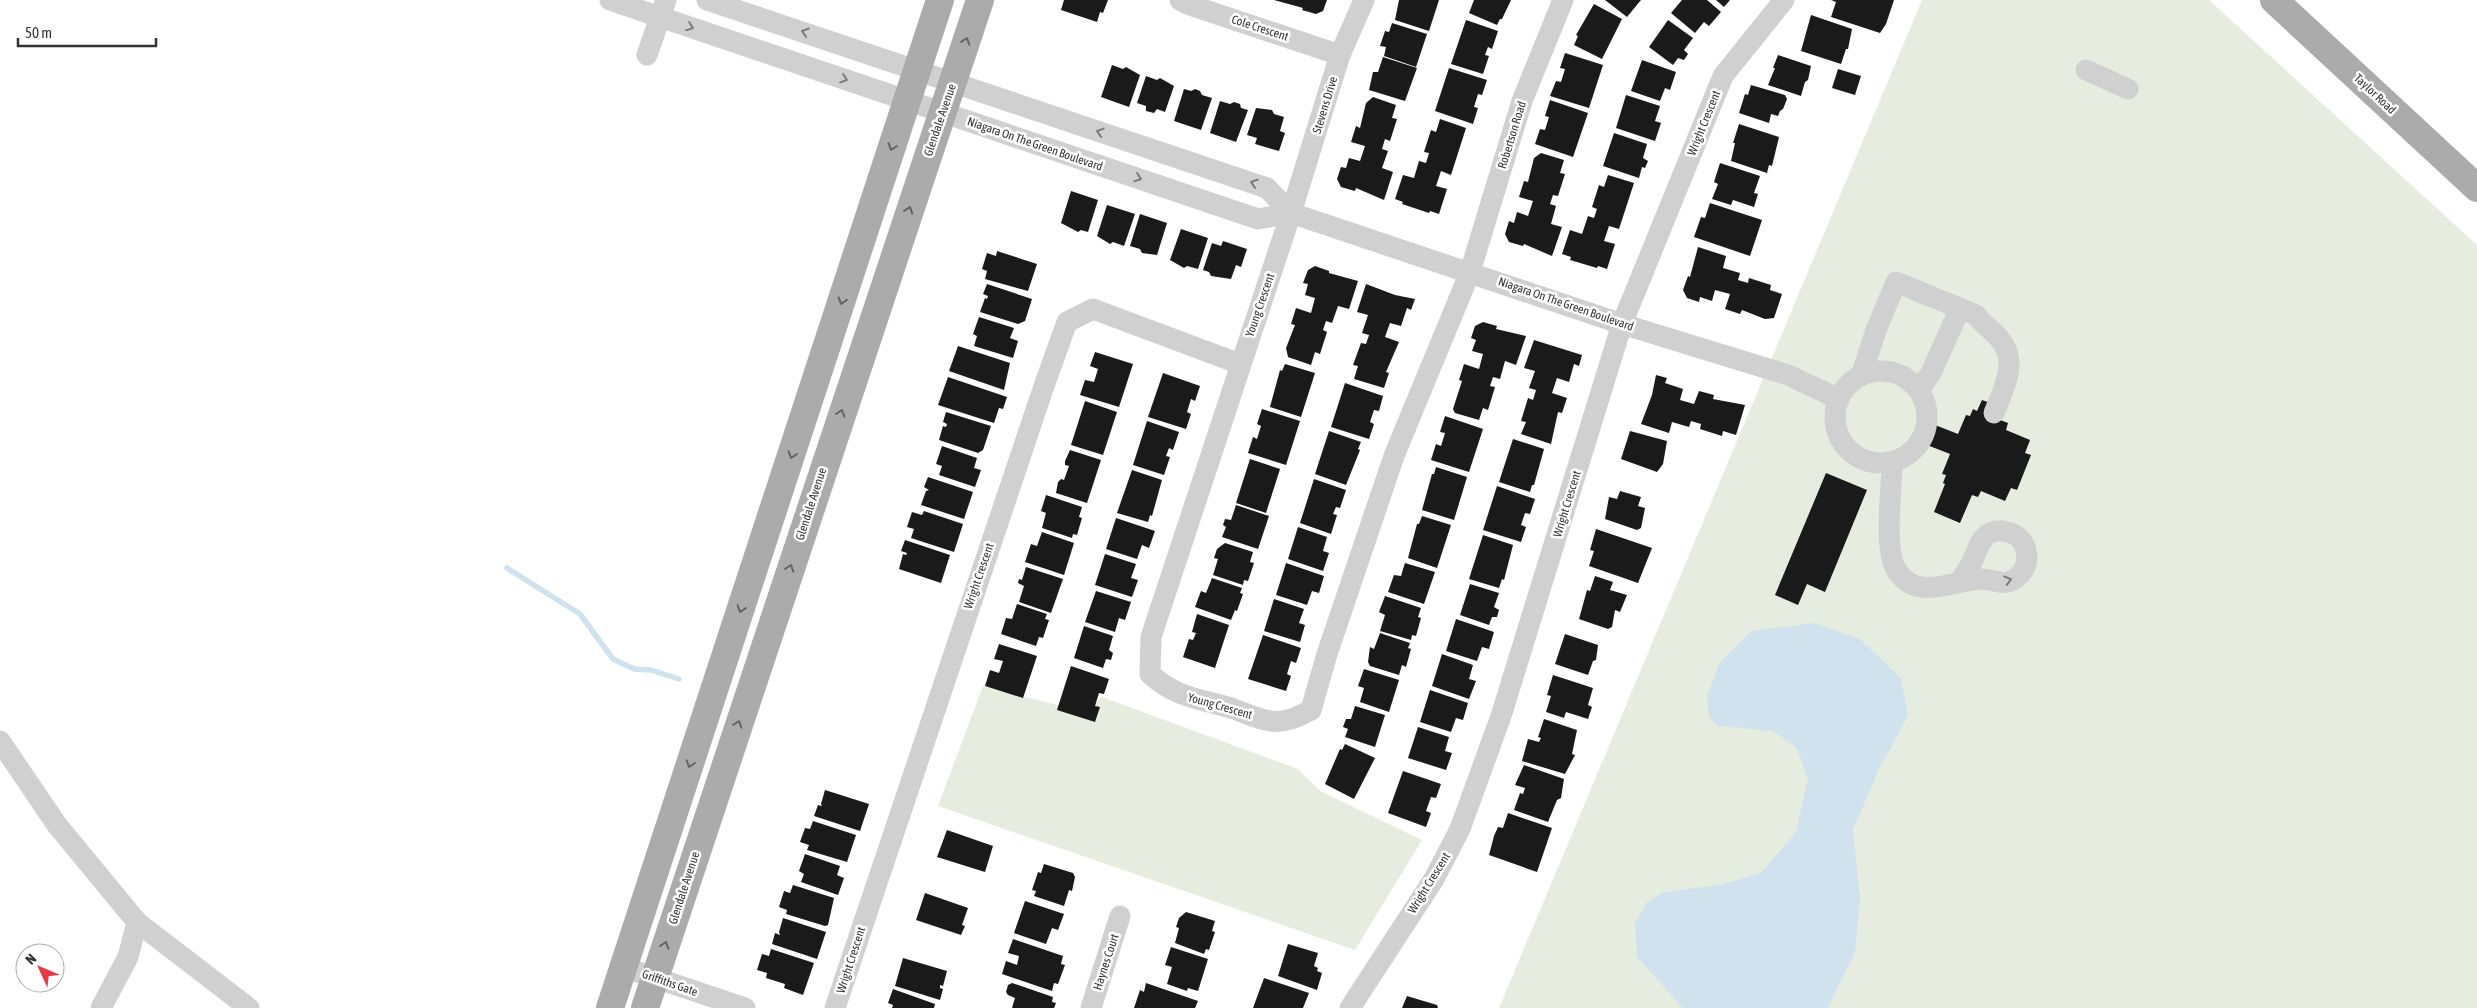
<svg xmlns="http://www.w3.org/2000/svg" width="2477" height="1008" font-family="'Asap Condensed',sans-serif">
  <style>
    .green { fill: #e6ecdf }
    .water { fill: #cfe2ee }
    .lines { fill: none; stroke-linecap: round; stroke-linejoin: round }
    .stream { stroke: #cfe2ee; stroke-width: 5.5 }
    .building { fill: #1a1a1a }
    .minor { stroke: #d0d0d0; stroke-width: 21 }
    .major { stroke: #ababab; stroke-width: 28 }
    .oneway { stroke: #7a7a7a }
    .oneway2 { stroke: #636363 }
    .labels { text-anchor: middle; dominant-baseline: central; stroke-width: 5; stroke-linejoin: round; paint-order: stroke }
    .street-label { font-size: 12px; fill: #333; stroke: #fff }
  </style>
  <rect width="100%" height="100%" fill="#fff"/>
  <g class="green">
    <polygon points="1922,0 2209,0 2477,245 2477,1008 1499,1008"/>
    <polygon points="983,686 1085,712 1102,697 1298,769 1320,791 1422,840 1355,950 938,806"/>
  </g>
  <polygon class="water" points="1814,623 1860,639 1901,679 1908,715 1877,773 1853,830 1860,897 1855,952 1828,1008 1683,1008 1637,957 1635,923 1647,902 1664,892 1719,885 1761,873 1796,832 1808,779 1796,747 1773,731 1718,726 1709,716 1707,696 1720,662 1751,631"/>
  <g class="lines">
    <polyline class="stream" points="507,568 580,614 613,659 634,669 651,670 679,679"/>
  </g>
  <g class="building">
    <polygon points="1064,0 1108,0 1103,13 1100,12 1097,22 1061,10"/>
    <polygon points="1274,0 1327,0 1323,11 1316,14 1302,10 1303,8"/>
    <polygon points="1399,0 1439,0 1429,31 1395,20"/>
    <polygon points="1474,0 1511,0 1502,19 1500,19 1497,25 1469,13"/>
    <polygon points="1605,0 1641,0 1627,17"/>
    <polygon points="1682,0 1707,0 1721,12 1709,26 1704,22 1695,33 1671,13"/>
    <polygon points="1716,0 1730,0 1724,7"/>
    <polygon points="1831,0 1894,0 1886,24 1880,33 1831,17 1836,2"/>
    <polygon points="1594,4 1622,19 1602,59 1574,45 1578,36 1576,35"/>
    <polygon points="1811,15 1852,29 1848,49 1846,49 1841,64 1801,51"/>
    <polygon points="1466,20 1498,31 1492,49 1488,47 1485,55 1489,56 1483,74 1451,64"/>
    <polygon points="1668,20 1693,38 1684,50 1688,54 1684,60 1678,58 1673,65 1649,47"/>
    <polygon points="1392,23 1427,34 1416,67 1384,56 1386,47 1380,46 1385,31 1389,32"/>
    <polygon points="1565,53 1603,65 1589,108 1550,96 1556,81 1561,82 1565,69 1560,68"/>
    <polygon points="1778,55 1811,66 1808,80 1805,82 1801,96 1768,85 1775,68 1773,68"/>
    <polygon points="1383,57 1417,68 1405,101 1369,90 1373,72 1378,72"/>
    <polygon points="1642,60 1676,72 1670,90 1665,88 1660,101 1631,91"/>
    <polygon points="1112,65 1123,69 1126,67 1140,75 1129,107 1101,97"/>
    <polygon points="1449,68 1487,80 1482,95 1478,94 1474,107 1478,108 1473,124 1435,111"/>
    <polygon points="1838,69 1861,76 1855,95 1832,88"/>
    <polygon points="1146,76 1157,80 1160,78 1174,86 1165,112 1157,109 1154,113 1146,111 1146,106 1137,103"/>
    <polygon points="1751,85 1785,95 1787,99 1783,109 1780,111 1778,116 1771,114 1769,123 1739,113 1745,94 1748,95"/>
    <polygon points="1184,89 1191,91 1195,89 1200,91 1202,95 1212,98 1201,130 1174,121"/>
    <polygon points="1626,95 1660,106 1655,121 1661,123 1655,141 1616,128"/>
    <polygon points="1373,97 1396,105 1392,118 1397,119 1390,141 1385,139 1382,149 1388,151 1382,168 1393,172 1384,200 1356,188 1355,191 1341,187 1337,179 1341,167 1346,168 1349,158 1360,161 1365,146 1351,142 1356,126 1360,128 1366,103"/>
    <polygon points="1550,100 1588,113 1573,157 1535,144 1540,129 1545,130 1549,117 1545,116"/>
    <polygon points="1220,101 1230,104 1234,102 1240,104 1241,108 1248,110 1236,142 1210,133"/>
    <polygon points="1256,108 1272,110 1274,114 1284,117 1280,131 1285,133 1279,151 1255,144 1257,138 1247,135"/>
    <polygon points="1440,119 1466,128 1451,175 1441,171 1436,186 1447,189 1439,214 1430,211 1429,213 1402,204 1403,202 1395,199 1403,175 1414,178 1419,161 1426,163 1429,153 1424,152 1431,130 1436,132"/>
    <polygon points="1739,124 1779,137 1772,166 1769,165 1767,173 1731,161 1735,143 1733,143"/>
    <polygon points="1614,133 1647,144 1643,158 1648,161 1645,168 1642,167 1639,178 1603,166"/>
    <polygon points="1541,153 1564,160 1560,173 1565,174 1558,196 1553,195 1550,204 1556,206 1551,224 1562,227 1552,256 1524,244 1523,246 1509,242 1505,234 1509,221 1514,223 1517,212 1528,216 1533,201 1519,197 1524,181 1528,182 1534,158"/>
    <polygon points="1720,163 1760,176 1754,193 1758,194 1754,207 1733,200 1731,205 1712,199 1718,184 1714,182"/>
    <polygon points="1608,175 1634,183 1619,229 1609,226 1604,241 1615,244 1607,269 1598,266 1597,268 1570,260 1571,257 1562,254 1570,230 1582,234 1588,216 1594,218 1597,209 1592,207 1599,185 1604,187"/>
    <polygon points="1071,191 1098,200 1088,232 1081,230 1078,232 1061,223"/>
    <polygon points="1710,203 1762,220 1750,256 1694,237 1701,217 1705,218"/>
    <polygon points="1107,205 1135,214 1124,246 1113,242 1110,244 1097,236"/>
    <polygon points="1140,214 1167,223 1157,255 1142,253 1140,249 1130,246"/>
    <polygon points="1181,229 1208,238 1198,269 1187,266 1184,268 1170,260"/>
    <polygon points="1223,241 1247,249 1241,267 1236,265 1231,279 1211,276 1209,272 1203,270 1212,243 1221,246"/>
    <polygon points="1698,247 1726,256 1723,268 1740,273 1738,280 1748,283 1749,278 1771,285 1770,290 1782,294 1774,318 1765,319 1742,310 1740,314 1725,309 1730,294 1715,290 1712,301 1700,297 1699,302 1687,298 1683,290 1688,276 1690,277"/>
    <polygon points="997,251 1037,264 1028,291 985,279 987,271 982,269 987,253 996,256"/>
    <polygon points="1315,266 1329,271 1329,273 1358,281 1349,309 1338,306 1332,323 1326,321 1323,330 1327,332 1320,354 1315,352 1311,365 1288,357 1286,348 1295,325 1291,324 1296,308 1311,313 1315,298 1305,295 1308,284 1303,283 1308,270"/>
    <polygon points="987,284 1032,299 1025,321 1018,324 980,312 985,298 987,299 988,296 983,294"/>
    <polygon points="1366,284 1395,295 1415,299 1411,310 1407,308 1401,326 1390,323 1385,337 1399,342 1386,372 1389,373 1384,388 1354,379 1358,366 1353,365 1361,343 1366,344 1369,335 1362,333 1368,315 1357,312"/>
    <polygon points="979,317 1014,328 1010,338 1018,341 1013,358 974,346 977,336 973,334"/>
    <polygon points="1483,322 1497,326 1496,329 1526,336 1516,365 1505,361 1500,379 1493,377 1490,386 1495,387 1488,410 1483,408 1479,420 1455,413 1453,409 1462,381 1459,380 1464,364 1479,369 1483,354 1472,351 1476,340 1471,338 1475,326"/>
    <polygon points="1534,340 1582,355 1579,366 1574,364 1569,382 1557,378 1552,393 1567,398 1562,413 1558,412 1551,444 1521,434 1526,422 1521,421 1528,398 1533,400 1536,390 1529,388 1535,371 1524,368"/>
    <polygon points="958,346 1010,363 1004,390 949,371"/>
    <polygon points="1095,352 1133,364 1119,407 1080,395 1085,380 1094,382 1098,369 1090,366"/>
    <polygon points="1285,364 1315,373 1301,417 1270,407 1280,370 1282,371"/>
    <polygon points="1163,373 1200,386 1195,401 1191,399 1187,412 1191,414 1186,429 1148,417"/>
    <polygon points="1656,375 1667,378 1665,383 1683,389 1680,400 1694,404 1699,391 1714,395 1713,399 1745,405 1736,435 1723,431 1722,436 1700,429 1701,424 1691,421 1689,427 1672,422 1669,433 1641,424 1652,395"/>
    <polygon points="948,377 1007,397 1003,409 999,408 994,423 938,405"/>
    <polygon points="1345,383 1383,396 1379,411 1374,410 1370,422 1374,424 1369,439 1331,427"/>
    <polygon points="1982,400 1990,403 1985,414 2008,423 2006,430 2030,440 2025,453 2031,455 2017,490 2011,488 2005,501 1981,491 1978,497 1972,495 1960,523 1934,512 1945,484 1943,483 1946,475 1942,474 1950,454 1927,445 1935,425 1958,434 1966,415 1970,416 1973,409 1977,411"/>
    <polygon points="1085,401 1117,412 1103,455 1071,445"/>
    <polygon points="1262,409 1300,421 1286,465 1248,453 1253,437 1257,439 1261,426 1257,424"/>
    <polygon points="946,412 991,426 983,450 978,453 939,440 943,426 946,427 947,424 943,422"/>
    <polygon points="1445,416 1483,429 1469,472 1431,460 1436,444 1441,446 1445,433 1440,432"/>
    <polygon points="1147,421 1179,432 1173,450 1169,448 1166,456 1170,457 1164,475 1133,465"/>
    <polygon points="1329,431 1361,442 1358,449 1360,450 1346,485 1315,474"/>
    <polygon points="1630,431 1667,441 1663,464 1657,472 1621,459"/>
    <polygon points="1513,439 1544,449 1534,485 1532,485 1530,492 1499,482"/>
    <polygon points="942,446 977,458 974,468 981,470 975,487 939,475 942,466 936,464"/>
    <polygon points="1070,450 1101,460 1087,503 1056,493 1058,482 1061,479 1064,480 1069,466 1065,465 1065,461"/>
    <polygon points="1250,459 1280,469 1266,513 1236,503"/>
    <polygon points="1436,467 1467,477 1454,520 1422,510 1432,474 1434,474"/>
    <polygon points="1132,470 1162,480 1152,516 1150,515 1148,522 1117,513"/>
    <polygon points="1826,473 1867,490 1825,592 1807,584 1798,605 1775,595"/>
    <polygon points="928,477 973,492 964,519 921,505 926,491 929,490 924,487"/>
    <polygon points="1314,479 1346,490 1340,508 1336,507 1333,514 1337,515 1331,534 1300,523"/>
    <polygon points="1497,486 1535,499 1530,514 1525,513 1521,525 1526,527 1521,542 1483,530"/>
    <polygon points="1620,491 1641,497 1638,506 1645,508 1641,528 1637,530 1605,519 1609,497 1617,499"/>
    <polygon points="1046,495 1082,507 1079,517 1082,518 1077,535 1073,534 1072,538 1042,528 1046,513 1041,511"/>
    <polygon points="1236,505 1269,516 1258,549 1222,537 1226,527 1223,525 1225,519 1231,520"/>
    <polygon points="924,511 963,524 954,552 911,538 914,529 907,527 912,512 922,515"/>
    <polygon points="1422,516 1451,525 1437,568 1408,558 1417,524 1419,524"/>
    <polygon points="1116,518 1155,531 1149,548 1142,545 1137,559 1106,549"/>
    <polygon points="1298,527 1327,537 1323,551 1329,553 1323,571 1288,559"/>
    <polygon points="1596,529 1652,548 1638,583 1589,566 1594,551 1590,550"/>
    <polygon points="1042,532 1074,543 1064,575 1025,562 1031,544 1037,546"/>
    <polygon points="1483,535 1513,545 1504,580 1502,579 1499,588 1469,579"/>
    <polygon points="905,540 950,555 941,583 899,569 903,554 906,555 907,553 901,551"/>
    <polygon points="1225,543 1253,552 1250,562 1254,563 1248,581 1244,580 1243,585 1213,575 1218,559 1214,558 1217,549"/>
    <polygon points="1105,554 1136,564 1131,578 1138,580 1132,597 1095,585"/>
    <polygon points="1286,563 1324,576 1319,593 1312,591 1307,605 1276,595"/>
    <polygon points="1405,563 1435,572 1424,604 1388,592 1394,575 1401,576"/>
    <polygon points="1026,567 1063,579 1051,613 1019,602 1024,586 1018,583 1019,579 1022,580"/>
    <polygon points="1595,576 1613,582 1610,590 1627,595 1620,612 1615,610 1612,627 1608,629 1579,619 1587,590 1590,591"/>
    <polygon points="1212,578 1242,588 1240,593 1243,594 1237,611 1235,610 1231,620 1195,607 1201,591 1206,593"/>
    <polygon points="1470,584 1499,593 1494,607 1499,610 1497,617 1492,617 1489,625 1460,615"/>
    <polygon points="1096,591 1131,602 1125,620 1119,618 1115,632 1085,622"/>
    <polygon points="1385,596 1421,608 1418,617 1421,618 1416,636 1412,635 1411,640 1380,631 1385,615 1379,612"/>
    <polygon points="1274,599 1304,609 1299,623 1305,625 1300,642 1264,631"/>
    <polygon points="1017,604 1047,614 1045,619 1049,620 1043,638 1039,637 1036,646 1001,634 1006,618 1012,619"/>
    <polygon points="1197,614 1229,625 1215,668 1183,657 1189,639 1193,640 1196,633 1192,632"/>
    <polygon points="1456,619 1494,632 1489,649 1482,647 1477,661 1446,651"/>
    <polygon points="1084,626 1113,636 1109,650 1113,653 1111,660 1106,659 1103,668 1074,658"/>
    <polygon points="1380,633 1410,643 1408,648 1411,649 1406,667 1402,665 1399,675 1370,666 1368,662 1370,647 1374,649"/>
    <polygon points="1565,634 1598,645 1596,660 1593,661 1588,675 1555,664"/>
    <polygon points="1263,635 1301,648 1296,663 1291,661 1287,674 1291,676 1286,691 1248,679"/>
    <polygon points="999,644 1037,656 1023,698 985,686 990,670 999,673 1003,661 994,659"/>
    <polygon points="1442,654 1473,665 1469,679 1476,681 1469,699 1432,686"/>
    <polygon points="1071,666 1109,679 1104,694 1099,693 1095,706 1100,707 1095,722 1057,710"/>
    <polygon points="1364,669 1399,680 1389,712 1360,702 1364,688 1358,686"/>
    <polygon points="1553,675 1593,688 1588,705 1592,707 1588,719 1566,712 1564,718 1546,712 1551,696 1547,695"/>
    <polygon points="1430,690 1468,703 1463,720 1456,718 1451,732 1420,722"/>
    <polygon points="1355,706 1385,715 1375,747 1345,737 1348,729 1343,727 1346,719 1351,719"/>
    <polygon points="1544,719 1577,730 1572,754 1575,755 1565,774 1522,761 1528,739 1539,742 1541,738 1538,737"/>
    <polygon points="1418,727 1449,737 1445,751 1452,753 1446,770 1408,758"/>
    <polygon points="1345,744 1375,758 1354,799 1325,784 1340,749 1342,750"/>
    <polygon points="1524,765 1564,779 1561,798 1557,800 1548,822 1514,810 1520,793 1523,794 1525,788 1515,785"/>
    <polygon points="1403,771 1441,784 1436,798 1431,797 1426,811 1431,813 1426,827 1388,813"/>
    <polygon points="825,790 869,804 860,831 814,816 818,805 822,806 821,804"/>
    <polygon points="1508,813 1552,828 1537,872 1489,855 1494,836 1498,827 1503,828"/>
    <polygon points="813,821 856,835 847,862 807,850 809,845 800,842 805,828 810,829"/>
    <polygon points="947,830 993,846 985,872 937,857"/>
    <polygon points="805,854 840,866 837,875 844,878 838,895 801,882 804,874 799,871"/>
    <polygon points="1044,864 1073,873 1075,877 1072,891 1069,890 1064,906 1034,896 1036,891 1032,890 1038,872 1041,873"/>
    <polygon points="793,885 834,898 828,925 825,926 786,914 787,910 779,907 784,891 790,893"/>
    <polygon points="925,893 968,908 962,925 965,926 961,935 916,920"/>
    <polygon points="1025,901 1064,914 1058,930 1052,928 1046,944 1014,933"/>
    <polygon points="1186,912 1215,921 1212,931 1215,932 1209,950 1206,949 1204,954 1175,943 1179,928 1176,927 1179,918"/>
    <polygon points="783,918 826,932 817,959 772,944 775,933 780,935 779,932"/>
    <polygon points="1013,939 1063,956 1061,964 1065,965 1058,984 1054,983 1052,991 1002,974 1006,961 1017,965 1019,956 1008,953"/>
    <polygon points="1288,944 1318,953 1314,966 1318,968 1317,971 1322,973 1317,990 1278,976"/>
    <polygon points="1171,947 1208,959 1198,991 1188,988 1187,991 1167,984 1172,967 1165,965"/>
    <polygon points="771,949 814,963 803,995 784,988 785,984 766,978 767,973 757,970 762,954 769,956"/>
    <polygon points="903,958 947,971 943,986 940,985 940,988 943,989 940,1000 895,986"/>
    <polygon points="1264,978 1309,993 1303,1008 1253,1008"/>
    <polygon points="1012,983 1053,997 1052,1002 1056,1003 1054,1008 1012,1008 1015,998 1008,995 1006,992 1008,985"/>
    <polygon points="1146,983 1198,1001 1195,1008 1134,1008 1140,990 1144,992"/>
    <polygon points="893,989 935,1004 934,1008 892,1008 893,1005 888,1003"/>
    <polygon points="1407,996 1437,1005 1438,1008 1402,1008"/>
  </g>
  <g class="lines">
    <g class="minor">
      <polyline points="610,0 1258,219 1291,213"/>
      <polyline points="707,0 1267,188 1291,213 1622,324 1788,375 1839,399"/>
      <polyline points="1180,0 1190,5 1340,55"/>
      <path d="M1364,0L1340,55L1291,213L1151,637L1150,674C1176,698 1202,699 1234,709C1245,713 1259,720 1271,721C1285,723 1298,717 1311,710L1327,654L1394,456L1470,272L1522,101L1563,0"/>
      <polyline points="647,55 666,0"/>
      <polyline points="2086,70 2128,89"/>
      <circle cx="1881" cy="417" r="46"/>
      <path d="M1861,376L1876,330L1896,282L1976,315C1982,324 1991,329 1998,337C2020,361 2004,387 1994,413"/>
      <polyline points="1919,390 1931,373 1960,308"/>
      <path d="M1892,463C1892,489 1883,550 1897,571C1917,602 1954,580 1982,579C1991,579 1999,584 2008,582C2017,579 2024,572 2026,564C2028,555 2026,546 2020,539C2016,534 2010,532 2004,531C1982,528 1979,547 1972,562C1969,568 1964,575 1960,581"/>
      <polyline points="0,741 57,825 137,922 249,1008"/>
      <polyline points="623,967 745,1008"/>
      <polyline points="101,1008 128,957 137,922"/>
      <polyline points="835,1008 1044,386 1067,322 1093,309 1240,364"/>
      <polyline points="1091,1008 1120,916"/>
      <polyline points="1350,1008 1434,879 1460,829 1501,716 1622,324 1723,76 1784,0"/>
    </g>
    <g class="major">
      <polyline points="2274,0 2477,188"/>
      <polyline points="610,1008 940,0"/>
      <polyline points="645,1008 980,0"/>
    </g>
  </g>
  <defs><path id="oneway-chevron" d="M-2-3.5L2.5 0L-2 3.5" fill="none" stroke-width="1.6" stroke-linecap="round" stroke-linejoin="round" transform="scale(1.25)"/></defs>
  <g class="oneway">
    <use href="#oneway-chevron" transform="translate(690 27) rotate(19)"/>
    <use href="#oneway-chevron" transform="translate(805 32) rotate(-162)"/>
    <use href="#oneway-chevron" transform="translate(844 79) rotate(19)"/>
    <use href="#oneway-chevron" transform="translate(1100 132) rotate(-162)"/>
    <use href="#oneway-chevron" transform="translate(1138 178) rotate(19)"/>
    <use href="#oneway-chevron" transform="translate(1254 183) rotate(-162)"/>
    <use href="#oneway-chevron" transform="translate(2008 580) rotate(-17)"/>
  </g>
  <g class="oneway2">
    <use href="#oneway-chevron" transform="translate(966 41) rotate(-72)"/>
    <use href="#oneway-chevron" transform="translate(892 147) rotate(108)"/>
    <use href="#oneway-chevron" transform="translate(909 210) rotate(-71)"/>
    <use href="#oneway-chevron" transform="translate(842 301) rotate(107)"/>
    <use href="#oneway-chevron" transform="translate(841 413) rotate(-72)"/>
    <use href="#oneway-chevron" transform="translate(792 455) rotate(108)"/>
    <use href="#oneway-chevron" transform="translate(790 568) rotate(-72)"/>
    <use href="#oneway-chevron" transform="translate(741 609) rotate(108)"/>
    <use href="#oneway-chevron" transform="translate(738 724) rotate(-72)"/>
    <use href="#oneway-chevron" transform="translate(690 764) rotate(108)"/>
    <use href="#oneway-chevron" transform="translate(665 945) rotate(-72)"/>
  </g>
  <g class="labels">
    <g class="street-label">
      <text transform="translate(1260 28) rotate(18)">Cole Crescent</text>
      <text transform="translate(2375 94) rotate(43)">Taylor Road</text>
      <text transform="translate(1325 105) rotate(-73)">Stevens Drive</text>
      <text transform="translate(940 120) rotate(-71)">Glendale Avenue</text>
      <text transform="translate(1704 123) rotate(-68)">Wright Crescent</text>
      <text transform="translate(1512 135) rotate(-73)">Robertson Road</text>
      <text transform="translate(1035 144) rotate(19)">Niagara On The Green Boulevard</text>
      <text transform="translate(1566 304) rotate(19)">Niagara On The Green Boulevard</text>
      <text transform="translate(1260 305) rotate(-71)">Young Crescent</text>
      <text transform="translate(811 504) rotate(-72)">Glendale Avenue</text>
      <text transform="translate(1567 504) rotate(-73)">Wright Crescent</text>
      <text transform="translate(979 576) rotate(-71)">Wright Crescent</text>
      <text transform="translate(1220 706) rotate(16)">Young Crescent</text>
      <text transform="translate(1429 883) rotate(-58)">Wright Crescent</text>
      <text transform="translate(684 888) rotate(-72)">Glendale Avenue</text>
      <text transform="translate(851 960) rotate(-72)">Wright Crescent</text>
      <text transform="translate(1106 962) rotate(-72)">Haynes Court</text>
      <text transform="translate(670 983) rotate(19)">Griffiths Gate</text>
    </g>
  </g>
  <g transform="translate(40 968) rotate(314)"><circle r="24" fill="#ffffff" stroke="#adadad"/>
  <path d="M0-4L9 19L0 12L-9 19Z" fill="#e63946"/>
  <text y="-8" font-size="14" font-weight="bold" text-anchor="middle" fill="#333333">N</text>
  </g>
  <path d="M18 38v8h138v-8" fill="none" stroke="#333333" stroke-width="2.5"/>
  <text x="25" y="38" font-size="15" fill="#333333" stroke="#ffffff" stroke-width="4" paint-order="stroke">50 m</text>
</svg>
